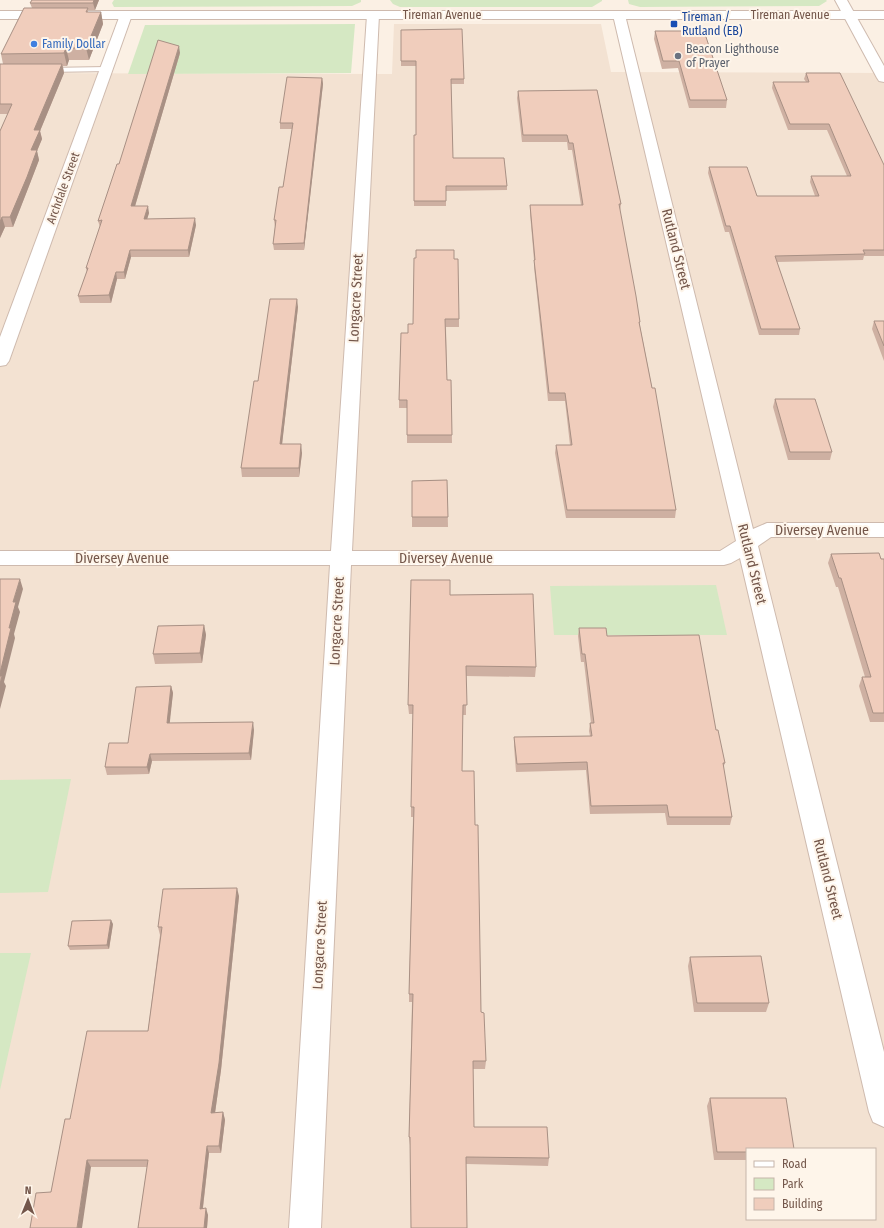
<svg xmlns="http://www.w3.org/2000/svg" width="884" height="1228" font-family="'Fira Sans Condensed',sans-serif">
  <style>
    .residential { fill: #f3e2d2; fill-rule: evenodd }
    .green { fill: #d5e8c3 }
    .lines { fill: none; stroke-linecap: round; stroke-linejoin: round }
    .service-casing { stroke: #cebaae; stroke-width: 2 }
    .minor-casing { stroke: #cebaae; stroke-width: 2 }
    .tertiary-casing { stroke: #cebaae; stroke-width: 2 }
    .service { fill: #fff; fill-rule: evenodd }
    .minor { fill: #fff; fill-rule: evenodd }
    .tertiary { fill: #fff; fill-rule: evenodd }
    .wall { fill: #ceb0a2 }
    .shaded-wall { fill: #a89084 }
    .building { fill: #f0cdbc; stroke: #a89084 }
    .transit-dot { fill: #1a4fb4; stroke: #fef5ea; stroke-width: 1.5 }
    .shop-dot { fill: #3f7fe0; stroke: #fef5ea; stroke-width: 1.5 }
    .worship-dot { fill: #6b7280; stroke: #fef5ea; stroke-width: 1.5 }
    .labels { text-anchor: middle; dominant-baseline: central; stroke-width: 4; stroke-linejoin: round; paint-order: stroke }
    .far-street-label { font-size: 12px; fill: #73564a; stroke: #fef5ea }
    .far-transit-label { font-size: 12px; fill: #164399; stroke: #fef5ea; text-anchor: start }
    .far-shop-label { font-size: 12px; fill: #366cbe; stroke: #fef5ea; text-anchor: start }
    .far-worship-label { font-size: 12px; fill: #5b616d; stroke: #fef5ea; text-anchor: start }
    .street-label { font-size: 14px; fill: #73564a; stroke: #fef5ea }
  </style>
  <rect width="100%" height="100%" fill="#fbf0e4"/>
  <path class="residential" d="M394,24H601L611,72L884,73V1228H0V73L392,74ZM747,1149H875V1219H747Z"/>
  <g class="green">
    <polygon points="114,0 361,0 361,2 352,6 114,7 112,3"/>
    <polygon points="390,0 602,0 602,1 592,7 400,7 393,4"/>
    <polygon points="628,0 826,0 827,1 819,6 640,7 629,4"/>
    <polygon points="355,24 351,73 128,74 145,25"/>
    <polygon points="716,585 727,635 554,635 550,586"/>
    <polygon points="71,779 48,892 0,893 0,780"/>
    <polygon points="0,953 31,953 0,1090"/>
  </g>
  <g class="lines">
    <g class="service-casing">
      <polygon id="service" points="106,67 110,69 109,71 47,72 43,70 47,68"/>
    </g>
    <g class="minor-casing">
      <g id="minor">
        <polygon points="835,0 847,0 884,66 884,82 879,81 877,78"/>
        <polygon points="126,11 130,12 132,15 9,361 6,365 0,366 0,337 120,15 122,12"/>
        <polygon points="373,11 377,12 379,15 352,551 720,551 736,541 613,15 615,12 623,12 625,15 753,529 767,523 884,523 884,537 771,537 758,546 884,1052 884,1127 873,1122 869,1112 740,558 731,563 724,565 351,565 321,1228 289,1228 330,565 0,565 0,551 331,551 367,15 369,12"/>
      </g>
    </g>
    <g class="tertiary-casing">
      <rect id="tertiary" x="0" y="11" width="884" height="8"/>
    </g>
    <use href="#service" class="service"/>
    <use href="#minor" class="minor"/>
    <use href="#tertiary" class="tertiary"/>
  </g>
  <g class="wall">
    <polygon points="32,0 99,0 95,10 88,10 88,12 101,12 103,24 89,60 69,60 67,66 63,66 64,73 40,131 42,139 37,151 39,160 29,186 13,227 5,227 0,238 0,131 8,114 0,114 0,64 3,64 1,54 32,8 30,3"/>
    <polygon points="401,30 464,79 464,84 451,84 453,158 507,186 507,190 446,191 446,206 414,206 414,135 416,135 416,66 401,66"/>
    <polygon points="655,31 727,100 726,108 689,108 678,68 662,69 654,39"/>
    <polygon points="180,53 135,206 149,213 147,219 196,225 189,257 131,257 125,279 117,279 111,303 80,303 78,296 87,272 86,268 100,227 98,221 119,164"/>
    <polygon points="806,73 884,165 884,256 864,256 863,260 777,262 800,329 799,335 759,335 729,232 725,232 708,173 709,167 757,196 815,196 810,182 811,176 847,176 827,130 788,130 772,88 773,82 806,82 804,79"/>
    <polygon points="322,78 323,84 304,250 274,250 273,244 275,227 274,220 283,187 292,129 280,129 280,123"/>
    <polygon points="597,90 621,204 620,211 640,322 640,326 676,510 675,518 566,518 555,453 556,445 570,445 565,401 548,401 534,267 534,260 530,213 530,205 581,205 572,150 568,150 567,142 522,142 517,98 518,91"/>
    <polygon points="416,258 454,259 459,319 459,327 446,327 447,380 451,380 452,443 407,443 407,408 399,408 399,400 408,333 413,324"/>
    <polygon points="298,307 282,444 302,453 299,477 242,477 241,468 258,381"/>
    <polygon points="874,321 884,321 884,361 872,329"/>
    <polygon points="775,399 832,452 830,460 788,460 773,407"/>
    <polygon points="447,480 448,527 412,527 412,481"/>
    <polygon points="831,554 884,559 884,722 870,722 859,686 862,677 865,677 838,587 836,587 828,563"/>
    <polygon points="450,595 536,667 535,677 466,676 466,715 463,715 462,771 475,825 481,1012 486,1061 485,1069 473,1069 474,1127 549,1158 548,1166 466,1164 410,1145 409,1137 412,1002 409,1002 409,994 413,817 411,817 411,807 413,714 409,714 408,705"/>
    <polygon points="204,625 206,635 202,663 155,664 153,654"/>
    <polygon points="579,628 607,636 716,730 725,763 723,768 732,817 730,825 667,825 665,813 590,814 586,770 516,772 514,746 514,737 590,736 589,731 590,723 591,723 584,662 581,662 578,636"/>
    <polygon points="171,686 173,693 169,723 254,730 251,760 152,761 149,774 107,775 105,767 128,743"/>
    <polygon points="239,896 221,1070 215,1113 223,1112 225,1120 221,1153 209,1153 203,1208 208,1215 207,1228 138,1228 147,1167 91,1167 51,1192 70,1119 148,1031 160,935 158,927"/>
    <polygon points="113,924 109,949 70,950 68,946"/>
    <polygon points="690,957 769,1003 766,1012 694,1012 688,966"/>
    <polygon points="710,1098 747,1149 747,1160 714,1160 707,1106"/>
  </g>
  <g class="shaded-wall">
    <polygon points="94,0 99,0 95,10 93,3"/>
    <polygon points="101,12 103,24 89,60 86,48"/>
    <polygon points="179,46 180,53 133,213 131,206"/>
    <polygon points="66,48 69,60 67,66 64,53"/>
    <polygon points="62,64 64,73 40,131 42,139 37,151 39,160 29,186 13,227 10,217 31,150 34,130"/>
    <polygon points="322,78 323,84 304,250 304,243"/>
    <polygon points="148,206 149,213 145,226 144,219"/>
    <polygon points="2,217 5,227 0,238 0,222"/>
    <polygon points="195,218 196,225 189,257 188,250"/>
    <polygon points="130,250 131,257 125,279 124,272"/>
    <polygon points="116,272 117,279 111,303 109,295"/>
    <polygon points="297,299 298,307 281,453 280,444"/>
    <polygon points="301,444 302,453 299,477 299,468"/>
    <polygon points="20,579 23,589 18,607 20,612 14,634 15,638 4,682 6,686 0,709 0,673 9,628 13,602"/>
    <polygon points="204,625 206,635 202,663 200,653"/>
    <polygon points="171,686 173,693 169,730 167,723"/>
    <polygon points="253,722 254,730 251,760 249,753"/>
    <polygon points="150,754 152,761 149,774 147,767"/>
    <polygon points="237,888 239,896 221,1070 214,1120 211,1113"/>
    <polygon points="111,920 113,924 109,949 107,945"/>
    <polygon points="223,1112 225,1120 221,1153 219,1146"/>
    <polygon points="207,1146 209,1153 202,1215 200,1209"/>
    <polygon points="87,1160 91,1167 82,1228 77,1228"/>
    <polygon points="206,1208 208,1215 207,1228 204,1228"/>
  </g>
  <g class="building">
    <polygon points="32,0 94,0 93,3 30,3"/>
    <polygon points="24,8 88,8 86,12 101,12 86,48 66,48 64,53 1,54"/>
    <polygon points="462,29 464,79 451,79 453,158 504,158 507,186 446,186 446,201 414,201 414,135 416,135 416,61 401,61 401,30"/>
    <polygon points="655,31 704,31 727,100 690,100 679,61 663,61"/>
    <polygon points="158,40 179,46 131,206 148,206 144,219 195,218 188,250 130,250 124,272 116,272 109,295 78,296 88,268 86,268 102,220 98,221 117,164 119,164"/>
    <polygon points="0,64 62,64 34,130 40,130 31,150 37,150 27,177 10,217 2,217 0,222 0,131 12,104 0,104"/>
    <polygon points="806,73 840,73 884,165 884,250 863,250 865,254 775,256 800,329 761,329 730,226 726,226 709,167 747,167 757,196 819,196 811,176 851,176 829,124 790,124 773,82 809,82"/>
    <polygon points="287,77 322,78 304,243 273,244 276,220 274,220 279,187 283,187 293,123 280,123"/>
    <polygon points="597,90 621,204 619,204 636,296 640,322 639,322 652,388 655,388 676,510 567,510 556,445 572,445 565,393 549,393 534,260 535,260 530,205 583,205 573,143 569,143 567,135 523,135 518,91"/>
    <polygon points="416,250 454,250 454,259 458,259 459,319 445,319 447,380 451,380 452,435 407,435 407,400 399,400 401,333 408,333 408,324 413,324 414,258 416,258"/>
    <polygon points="270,299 297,299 280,444 301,444 299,468 241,468 254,381 258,381"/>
    <polygon points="874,321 884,321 884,346"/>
    <polygon points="775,399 815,399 832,452 790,452"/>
    <polygon points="447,480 448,517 412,517 412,481"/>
    <polygon points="879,553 881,559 884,559 884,713 873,713 862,677 871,677 841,578 839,578 831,554"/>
    <polygon points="0,579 20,579 13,602 16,602 9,628 11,628 0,673"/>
    <polygon points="411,580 450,580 450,595 533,594 536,667 466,666 467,705 463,705 462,771 474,771 475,825 478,825 481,1012 484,1013 486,1061 473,1061 474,1127 547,1127 549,1158 466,1157 467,1228 411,1228 410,1137 409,1137 413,994 409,994 414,807 411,807 413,705 408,705"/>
    <polygon points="204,625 200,653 153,654 158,626"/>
    <polygon points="579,628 606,628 607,636 699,635 716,730 718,730 725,763 723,763 732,817 669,817 667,805 591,806 587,762 517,764 514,737 592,736 590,723 594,723 585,654 582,654"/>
    <polygon points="0,676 2,676 0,684"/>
    <polygon points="171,686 167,723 253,722 249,753 150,754 147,767 105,767 109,743 128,743 136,687"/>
    <polygon points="237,888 219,1063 211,1113 223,1112 219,1146 207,1146 200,1209 206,1208 204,1228 138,1228 148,1160 87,1160 77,1228 30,1228 36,1193 51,1192 65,1119 70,1119 87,1031 148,1031 162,927 158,927 163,889"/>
    <polygon points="111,920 107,945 68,946 72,921"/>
    <polygon points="761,956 769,1003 697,1003 690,957"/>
    <polygon points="710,1098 786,1098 794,1149 747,1149 747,1152 717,1152"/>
  </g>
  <rect class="transit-dot" x="670" y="20" width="8" height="8" rx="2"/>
  <circle class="shop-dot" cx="34" cy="44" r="4"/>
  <circle class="worship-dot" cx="678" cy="56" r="4"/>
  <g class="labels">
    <g class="far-street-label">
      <text x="442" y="15">Tireman Avenue</text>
      <text x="790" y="15">Tireman Avenue</text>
      <text transform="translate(63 188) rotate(-70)">Archdale Street</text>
    </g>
    <g class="far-transit-label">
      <text x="682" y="17">Tireman /<tspan x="682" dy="14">Rutland (EB)</tspan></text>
    </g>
    <g class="far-shop-label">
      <text x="42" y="44">Family Dollar</text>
    </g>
    <g class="far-worship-label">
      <text x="686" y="49">Beacon Lighthouse<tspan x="686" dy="14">of Prayer</tspan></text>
    </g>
    <g class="street-label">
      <text transform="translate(676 249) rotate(76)">Rutland Street</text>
      <text transform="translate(356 298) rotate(-87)">Longacre Street</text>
      <text x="822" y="530">Diversey Avenue</text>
      <text x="122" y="558">Diversey Avenue</text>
      <text x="446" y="558">Diversey Avenue</text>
      <text transform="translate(752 564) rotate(76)">Rutland Street</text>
      <text transform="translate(337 621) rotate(-87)">Longacre Street</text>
      <text transform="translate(828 879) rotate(76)">Rutland Street</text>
      <text transform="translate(320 945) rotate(-87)">Longacre Street</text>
    </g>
  </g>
  <rect x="746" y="1148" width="130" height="72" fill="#fef5ea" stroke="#c6b5aa"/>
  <rect x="754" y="1161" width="20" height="6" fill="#ffffff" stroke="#c6b5aa"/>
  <text x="782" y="1168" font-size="12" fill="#73564a">Road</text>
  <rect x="754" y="1178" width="20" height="12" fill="#d5e8c3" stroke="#c6b5aa"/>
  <text x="782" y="1188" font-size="12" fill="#73564a">Park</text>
  <rect x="754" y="1198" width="20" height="12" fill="#f0cdbc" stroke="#c6b5aa"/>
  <text x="782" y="1208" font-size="12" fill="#73564a">Building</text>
  <g transform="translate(28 1200) rotate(1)" stroke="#fef5ea" stroke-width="3" paint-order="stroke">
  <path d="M0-3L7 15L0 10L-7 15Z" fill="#73564a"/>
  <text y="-6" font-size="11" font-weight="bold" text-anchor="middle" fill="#73564a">N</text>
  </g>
</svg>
